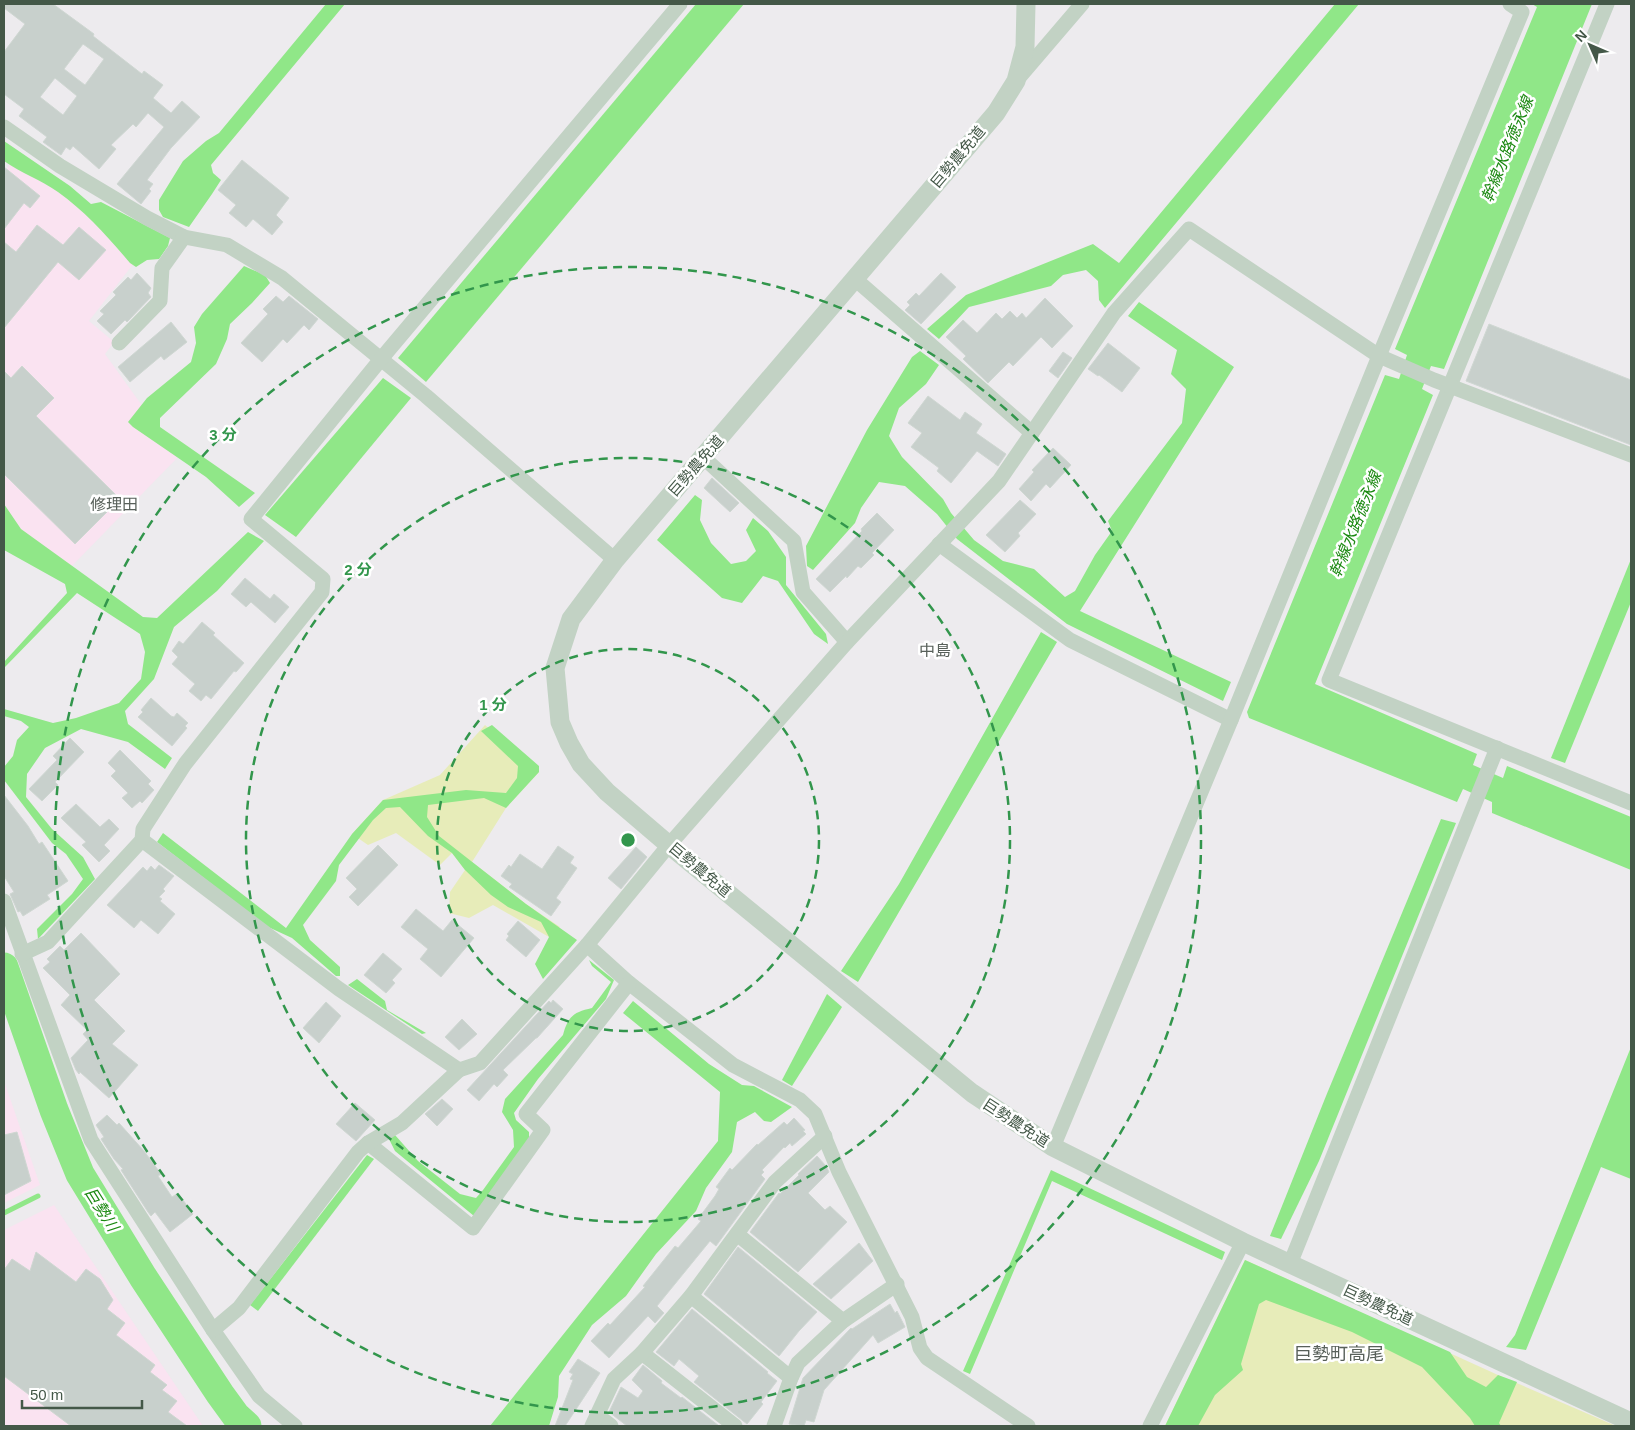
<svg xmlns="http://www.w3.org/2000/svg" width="1635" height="1430" font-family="Helvetica,'Noto Sans JP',sans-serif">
<rect width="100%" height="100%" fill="#edebee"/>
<!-- commercial -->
<g fill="#fae3f1">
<polygon points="12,161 148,245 89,321 114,342 105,354 146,411 181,454 69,569 9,526 4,515 4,172"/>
<polygon points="4,1081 40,1185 4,1203"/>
<polygon points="54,1205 203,1426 4,1426 4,1230"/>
</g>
<!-- green -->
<g fill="#e7ecb9">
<polygon points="485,725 539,772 506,808 472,862 526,904 560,927 549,937 493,905 469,918 449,913 450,892 465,870 452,853 440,865 396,833 368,845 352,834 383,800 440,775"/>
<polygon points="1245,1260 1498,1375 1616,1426 1165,1426"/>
</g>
<!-- water -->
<g fill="#90e788">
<polygon points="326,4 345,4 211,165 213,173 221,180 212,194 189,227 163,217 159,210 159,200 183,161 206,141 219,133"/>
<polygon points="696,4 744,4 426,382 398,358"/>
<polygon points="1335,4 1359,4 1105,308 1099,300 1098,281 1086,270 1063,275 1051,286 969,307 939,339 927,329 966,295 1093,244 1119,263"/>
<polygon points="1532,4 1592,4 1444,369 1431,366 1422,389 1433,395 1315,684 1477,754 1473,765 1503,778 1507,766 1631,817 1631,870 1492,813 1492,802 1463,789 1457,802 1249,718 1247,712 1385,375 1399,379 1407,355 1395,349 1537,7"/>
<path d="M 4,141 L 70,186 L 91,204 L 101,202 L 170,238 L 168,246 L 159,259 L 147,260 L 136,267 L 130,263 C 108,237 86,212 58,192 C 41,180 21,173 4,161 Z"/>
<polygon points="244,266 265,275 270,283 252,303 230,324 227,339 216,364 160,418 160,427 255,493 239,507 206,477 133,427 128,422 147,398 191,362 196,343 194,327 202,314"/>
<polygon points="1139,302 1234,367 1080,611 1231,682 1223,701 1067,624 957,539 937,514 905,486 879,482 861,508 855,523 813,570 807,566 806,546 867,430 912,357 920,351 939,365 926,384 899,408 889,436 902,457 943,499 951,513 974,540 1003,561 1034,569 1065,597 1075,591 1095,555 1112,531 1108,521 1182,423 1186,389 1171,374 1177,350 1128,316"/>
<polygon points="383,378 411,398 296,537 265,515"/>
<polygon points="695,495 702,500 700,520 711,543 731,564 746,561 756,551 746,530 753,518 768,531 786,557 786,585 826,634 828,644 814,634 778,581 763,576 742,603 722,598 657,540"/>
<polygon points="4,504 21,529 143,617 157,618 248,532 264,541 217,591 174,627 154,679 125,711 128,724 172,758 165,769 128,742 81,729 45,748 27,774 26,797 52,829 83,857 95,879 38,939 37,929 72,894 83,879 66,854 52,843 4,780 4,767 13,756 17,740 29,727 21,721 4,716 4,709 53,723 76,718 119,703 141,679 145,652 140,634 77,593 5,667 4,667 4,662 67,593 65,584 4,550"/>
<polygon points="1631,559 1631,602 1565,763 1551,758"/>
<polygon points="1041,632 1057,642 858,982 841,971 899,884"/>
<polygon points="492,725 539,766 539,772 506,808 484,798 428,805 427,817 439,836 526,904 577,940 543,979 535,964 549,937 541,922 508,907 491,895 465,870 452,853 428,836 400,807 386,808 373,820 339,865 336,881 303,925 310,940 340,967 340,976 336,976 292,938 266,926 157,842 163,833 286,928 352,834 383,800 466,790 506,793 517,778 518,766 481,731"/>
<polygon points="1441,819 1456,823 1319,1161 1281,1239 1270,1236 1326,1096"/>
<path d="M 589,960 L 614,980 L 606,999 L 538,1079 L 514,1113 L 516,1120 L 529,1132 L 529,1139 L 474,1216 L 395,1151 L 388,1137 L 395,1135 L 418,1161 L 460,1194 L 476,1198 L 483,1190 L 514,1147 L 513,1130 L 502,1112 L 505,1099 L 563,1035 C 568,1016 574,1012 592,1008 L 611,982 L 592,966 Z"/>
<polygon points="357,979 385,1001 387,1010 426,1033 422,1034 348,985"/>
<polygon points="827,994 842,1007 792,1086 782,1080"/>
<polygon points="633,1001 709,1064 742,1085 754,1086 792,1107 771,1122 764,1121 755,1112 737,1122 732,1152 706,1188 696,1211 656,1254 626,1296 592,1325 559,1376 558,1397 549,1426 490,1426 718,1141 720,1092 623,1013"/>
<polygon points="1631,1047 1631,1179 1601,1167 1526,1350 1506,1347 1515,1335"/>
<polygon points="367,1155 374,1159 258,1311 250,1305"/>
<polygon points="1051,1170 1225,1252 1222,1260 1052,1181 970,1374 963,1371"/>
<polygon points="1245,1260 1450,1352 1467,1377 1486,1387 1498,1375 1517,1382 1499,1423 1501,1426 1475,1426 1470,1418 1422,1367 1352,1332 1266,1300 1259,1304 1241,1364 1243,1370 1215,1395 1198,1426 1165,1426"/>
</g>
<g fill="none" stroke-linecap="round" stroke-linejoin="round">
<!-- stream -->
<polyline stroke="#90e788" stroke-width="5" points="4,1213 38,1196"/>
<!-- river -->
<polyline stroke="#90e788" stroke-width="29" points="4,967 54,1110 80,1174 143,1277 220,1394 236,1416 247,1426"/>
</g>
<!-- building -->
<g fill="#c8d0cc" stroke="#cfd7d2" fill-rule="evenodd">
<path d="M 4,4 L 53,4 L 94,34 L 93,36 L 142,74 L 144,71 L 163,85 L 153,98 L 171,113 L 182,101 L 200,117 L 171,148 L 147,180 L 153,184 L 149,189 L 151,191 L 141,204 L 117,184 L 164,127 L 148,113 L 136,127 L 133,124 L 111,145 L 116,149 L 99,169 L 73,146 L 70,150 L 66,147 L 61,155 L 43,142 L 47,137 L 19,116 L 24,109 L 4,94 L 4,52 L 25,24 L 4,8 ZM 83,44 L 104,59 L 85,85 L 64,69 ZM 55,78 L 77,96 L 63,115 L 40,97 Z"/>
<polygon points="242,160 289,198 276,215 283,222 272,235 253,219 246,227 229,213 236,205 218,190"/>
<polygon points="4,167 40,196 30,208 24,203 4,229"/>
<polygon points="37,225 63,245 79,227 106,250 79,280 58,262 4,328 4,242 16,252"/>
<polygon points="137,273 151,288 148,293 151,297 127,322 125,320 111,334 97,321 104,314 100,311 116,295 113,292 128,277 131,280"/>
<polygon points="941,273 956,287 921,324 905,310 910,305 907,302 916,293 919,296"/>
<polygon points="276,296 283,302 289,296 318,319 309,330 304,325 287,343 283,339 262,362 241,343 268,314 263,309"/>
<polygon points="1045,298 1073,326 1052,348 1041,337 1013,366 1009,362 988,383 963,359 966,356 946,337 963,320 977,333 996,313 1002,319 1010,311 1017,318 1022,313 1026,318"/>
<polygon points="171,322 187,342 164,360 161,356 130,382 118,367"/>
<polygon points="1489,324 1631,380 1631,445 1466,381"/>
<polygon points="1108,343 1140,368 1122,392 1099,375 1098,376 1088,369"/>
<polygon points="1063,352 1072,358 1058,378 1049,371"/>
<polygon points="22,366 54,398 36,416 120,499 75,544 4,474 4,371 11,378"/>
<polygon points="928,396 960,420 965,412 982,424 976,433 1006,454 998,466 977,451 951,483 937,471 939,468 911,447 922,433 908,423"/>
<polygon points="1053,448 1071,465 1050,488 1046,484 1031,501 1019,489 1034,472 1032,470"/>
<polygon points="712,478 739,503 730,512 704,488"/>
<polygon points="1020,500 1036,514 1018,533 1020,536 1005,552 986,535"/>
<polygon points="877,513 894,530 872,553 874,555 861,568 858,566 847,578 846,576 830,592 816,579 862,531 861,529"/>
<polygon points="245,578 270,599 274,594 289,607 275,623 251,602 246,607 231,594"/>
<polygon points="202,622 215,633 213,635 244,663 236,672 234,671 211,699 206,695 201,701 189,691 195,684 172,664 178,657 172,651 179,641 183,644"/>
<polygon points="151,698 171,716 174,717 177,713 188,723 185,726 187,728 172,746 138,717 143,712 141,710"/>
<polygon points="70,738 84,752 55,782 58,785 42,801 29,789 57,760 53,756"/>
<polygon points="120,750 151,781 148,784 154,790 142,803 140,801 132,808 122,798 128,793 111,776 116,771 108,763"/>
<polygon points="4,795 28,826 39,844 42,842 68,881 47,895 50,899 23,916 20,911 18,912 10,894 14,892 4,876"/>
<polygon points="76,804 100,827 109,819 119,829 104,845 110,851 99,862 82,845 86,842 61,818"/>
<polygon points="378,845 398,865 358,906 349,897 357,889 346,878"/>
<polygon points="558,846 574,857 570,863 577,868 556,898 561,902 551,916 509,887 512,884 501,876 509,865 511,867 520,854 542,869"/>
<polygon points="636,847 647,857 621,889 608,878"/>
<polygon points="159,865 174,876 163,889 165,891 159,897 162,899 160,901 175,914 158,934 141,920 134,928 107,905 143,867 147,871 151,866 155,870"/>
<polygon points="416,909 443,931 452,920 474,938 441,977 420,959 428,949 401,927"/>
<polygon points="518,921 540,940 526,957 506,940 509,936 507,934"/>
<polygon points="81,933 120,974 94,1000 125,1031 112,1044 138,1065 109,1098 80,1072 79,1074 76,1070 71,1058 88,1040 83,1034 87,1030 61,1005 70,995 43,968 50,962 47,959 60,946 64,950"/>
<polygon points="383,953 402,969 392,980 395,983 386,993 364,975"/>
<polygon points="553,1000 563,1009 537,1038 536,1038 503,1070 508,1075 497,1087 494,1084 479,1101 467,1090 549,1001 551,1003"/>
<polygon points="326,1002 341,1016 319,1043 303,1028"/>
<polygon points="462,1019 477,1034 459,1050 445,1037"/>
<polygon points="442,1099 453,1109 437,1126 425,1114"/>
<polygon points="355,1103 375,1120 356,1141 336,1124"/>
<polygon points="107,1115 117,1125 119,1123 144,1151 161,1174 158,1176 172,1197 178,1193 193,1214 170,1232 155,1212 151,1216 148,1212 121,1170 123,1169 114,1159 101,1139 104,1137 96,1125"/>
<polygon points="794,1118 805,1130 803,1131 806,1134 792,1146 790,1143 785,1148 784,1147 762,1170 764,1172 761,1175 765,1179 716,1246 710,1241 657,1306 664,1313 655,1323 648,1316 609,1358 591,1341 608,1323 610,1325 645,1287 643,1286 675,1246 678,1248 701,1221 698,1219 715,1196 719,1189 716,1187 730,1168 732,1170 757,1144 758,1145 784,1122 787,1125"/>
<polygon points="17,1132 31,1181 4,1195 4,1135"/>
<polygon points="817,1156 826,1166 829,1172 808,1193 825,1210 830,1206 847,1222 798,1272 750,1232 779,1193 780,1194 799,1175 798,1174"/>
<polygon points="859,1243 873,1261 831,1299 813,1284"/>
<polygon points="738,1247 817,1312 799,1331 779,1356 704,1294"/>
<polygon points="36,1252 76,1282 86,1269 100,1279 113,1300 107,1309 125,1323 116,1335 155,1365 150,1372 167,1385 162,1390 177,1401 168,1412 187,1426 71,1426 4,1376 4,1270 12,1259 30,1271"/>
<polygon points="890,1304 895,1313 897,1311 905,1327 878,1343 873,1335 824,1390 814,1422 806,1420 804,1426 789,1424 803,1378 851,1328 852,1329"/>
<polygon points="692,1309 768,1372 767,1373 777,1381 761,1402 763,1404 747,1424 694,1382 699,1376 679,1359 674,1366 656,1352"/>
<polygon points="578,1359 600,1373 565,1426 555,1426 573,1380 570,1379 573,1374 569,1372"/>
<polygon points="643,1365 662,1381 661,1383 681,1398 682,1397 719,1426 627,1426 609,1412 621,1387 638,1398 643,1391 632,1380"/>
</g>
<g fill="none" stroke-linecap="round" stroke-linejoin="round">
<!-- minor -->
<g stroke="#c2d2c4" stroke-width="15">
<polyline points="1607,4 1329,680 1631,803"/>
<polyline points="1017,80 1082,4"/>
<polyline points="4,127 60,166 147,218 184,237 227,245 282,278 426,396 615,560"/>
<polyline points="855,279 1032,433"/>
<polyline points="119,343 160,301 162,268 184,237"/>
<polyline points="704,458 794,541 803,592 847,642"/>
<polyline points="939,544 1070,640 1231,720"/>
<polyline points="142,840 339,989 459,1070 480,1063 587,945 669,845 847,642 999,481 1114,313 1189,229 1379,356 1434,380 1631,455"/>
<polyline points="4,901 91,1140 213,1330 259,1396 295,1426"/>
<polyline points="587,945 629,983 733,1065 800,1100 815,1114 839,1172 912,1317 920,1348 927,1358 1028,1426"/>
<polyline points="22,954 48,942 142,840 143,829 185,764 322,592 323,579 251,519 381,359 680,4"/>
<polyline points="368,1143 473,1228 543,1130 526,1114 629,983"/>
<polyline points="1053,1147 1231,720 1379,356 1522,12 1510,4"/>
<polyline points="737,1234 843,1321"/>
<polyline points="1290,1264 1497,748"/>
<polyline points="691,1296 791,1378"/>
<polyline points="213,1330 239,1308 358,1152 368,1143 402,1123 459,1070"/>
<polyline points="642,1353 735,1426"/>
<polyline points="597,1415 611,1426"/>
<polyline points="592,1426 614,1379 642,1353 691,1296 775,1182 825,1136"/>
<polyline points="774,1426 791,1378 798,1363 843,1321 897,1284"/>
<polyline points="1150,1426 1243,1242"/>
</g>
<!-- tertiary -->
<polyline stroke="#c2d2c4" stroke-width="19" points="1026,4 1025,47 1016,81 996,113 615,560 571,619 555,668 560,722 569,743 581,764 607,792 669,845 972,1093 1053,1147 1243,1242 1631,1422"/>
</g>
<!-- distance rings -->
<g fill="none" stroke="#32964c" stroke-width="2.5" stroke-dasharray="9 6">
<circle cx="628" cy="840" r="191"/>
<circle cx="628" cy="840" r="382"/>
<circle cx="628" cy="840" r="573"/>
</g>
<g text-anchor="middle" stroke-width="5" stroke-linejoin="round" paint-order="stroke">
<!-- street labels -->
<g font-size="15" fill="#445848" stroke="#fff">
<text transform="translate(958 157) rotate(-50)" y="5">巨勢農免道</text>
<text transform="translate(696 466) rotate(-49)" y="5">巨勢農免道</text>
<text transform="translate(700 870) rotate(40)" y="5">巨勢農免道</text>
<text transform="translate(1016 1123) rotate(33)" y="5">巨勢農免道</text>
<text transform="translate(1378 1305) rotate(25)" y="5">巨勢農免道</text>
</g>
<!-- water labels -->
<g font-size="16" font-style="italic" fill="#1b8911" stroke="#fff">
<text transform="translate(1507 149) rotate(-68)" y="6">幹線水路徳永線</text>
<text transform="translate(1355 524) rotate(-68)" y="6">幹線水路徳永線</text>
<text transform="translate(102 1209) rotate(58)" y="6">巨勢川</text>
</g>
<!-- neighbourhood labels -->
<g font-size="16" fill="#58605a" stroke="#fff">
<text x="114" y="510">修理田</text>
<text x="935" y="656">中島</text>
</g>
<!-- quarter labels -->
<g font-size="18" fill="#58605a" stroke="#fff">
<text x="1339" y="1360">巨勢町高尾</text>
</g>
</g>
<circle cx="628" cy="840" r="8" fill="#32964c" stroke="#fff" stroke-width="2.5"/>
<g font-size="15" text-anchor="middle" font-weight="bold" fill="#32964c" stroke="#fff" stroke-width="5" stroke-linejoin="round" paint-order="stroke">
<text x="223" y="440">3 分</text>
<text x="358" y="575">2 分</text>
<text x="493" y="710">1 分</text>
</g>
<!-- border -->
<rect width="1635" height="1430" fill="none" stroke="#445848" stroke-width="10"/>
<!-- north arrow -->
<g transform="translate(1590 45) rotate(315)" stroke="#ffffff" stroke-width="4" paint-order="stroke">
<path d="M0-4L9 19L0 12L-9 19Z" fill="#445848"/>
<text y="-8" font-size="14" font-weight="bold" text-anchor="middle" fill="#445848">N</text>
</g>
<!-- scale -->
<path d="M22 1400v8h120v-8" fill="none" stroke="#445848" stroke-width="2.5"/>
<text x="30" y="1400" font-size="15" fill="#445848" stroke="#ffffff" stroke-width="4" paint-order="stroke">50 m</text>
</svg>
